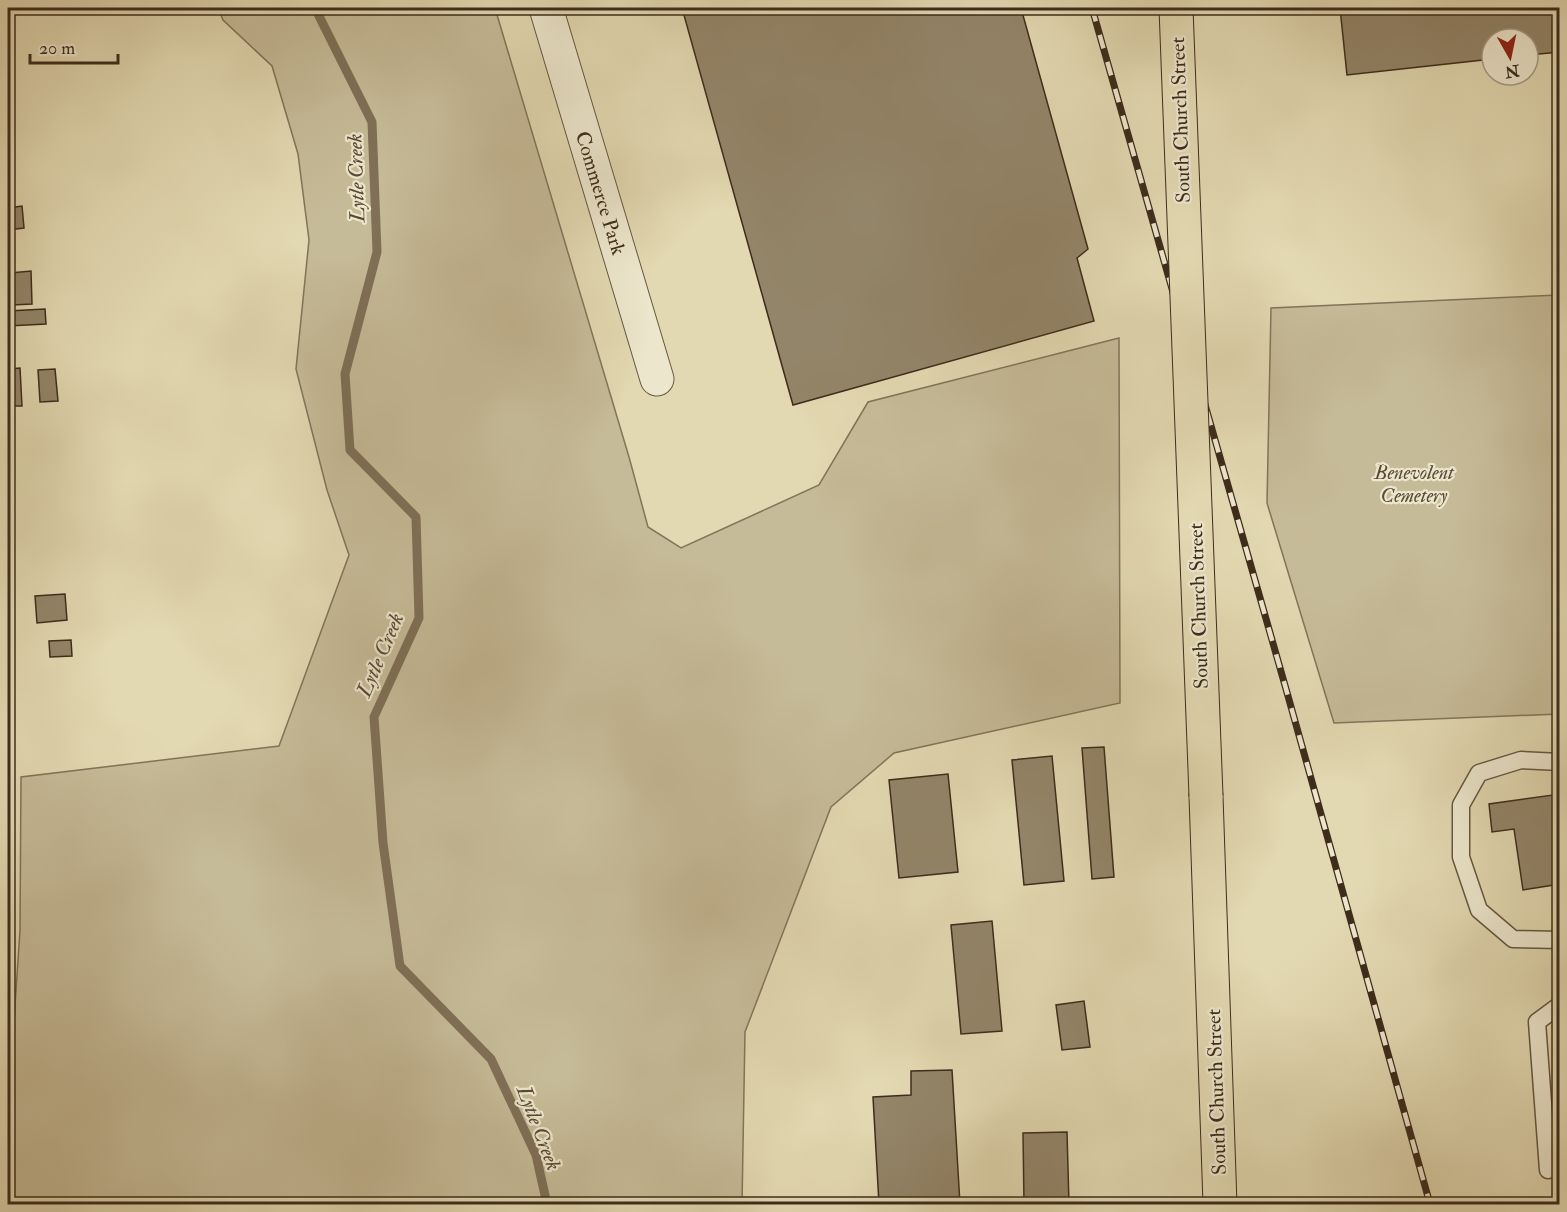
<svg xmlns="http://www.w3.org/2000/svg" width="1567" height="1212" font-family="'IM FELL Double Pica',serif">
<rect width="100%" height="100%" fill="#e2d8b1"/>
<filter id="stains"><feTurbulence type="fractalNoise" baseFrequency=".00333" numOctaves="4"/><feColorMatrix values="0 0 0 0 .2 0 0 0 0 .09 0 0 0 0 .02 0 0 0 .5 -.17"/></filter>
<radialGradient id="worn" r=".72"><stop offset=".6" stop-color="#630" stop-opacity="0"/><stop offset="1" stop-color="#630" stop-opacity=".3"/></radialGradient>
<!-- green -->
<g fill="#c6bb98" stroke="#82745a" stroke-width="1.5">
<polygon points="218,8 495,8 629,457 648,527 681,548 819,485 868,402 1119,338 1120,703 894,753 831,807 745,1032 742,1204 8,1204 8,1112 20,930 21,777 279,746 349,555 327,490 296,369 309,240 298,154 272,66 223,20"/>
<polygon points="1559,295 1559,714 1334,723 1267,503 1271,308"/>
</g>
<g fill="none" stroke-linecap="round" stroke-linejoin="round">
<!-- stream -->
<polyline stroke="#7f7057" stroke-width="9" points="315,8 372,122 377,252 345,374 350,450 416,517 419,618 374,717 383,843 400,966 491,1059 536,1155 547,1204"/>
</g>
<!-- building -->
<g fill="#938569" stroke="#3e2c1c" stroke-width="1.5">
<polygon points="682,8 1021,8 1088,249 1077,258 1094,321 793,405"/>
<polygon points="1340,8 1560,8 1560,52 1528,55 1528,39 1492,39 1492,59 1347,75"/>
<polygon points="22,206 24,228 8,230 8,208"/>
<polygon points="31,271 32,304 12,305 10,273"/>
<polygon points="45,309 46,324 8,326 8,311"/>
<polygon points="20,368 22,406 8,406 8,369"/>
<polygon points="55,369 58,401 40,402 38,370"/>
<polygon points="65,594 67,620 37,623 35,596"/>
<polygon points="71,640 72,656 50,657 49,641"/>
<polygon points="1104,747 1114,877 1092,879 1082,748"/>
<polygon points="1052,756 1064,881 1024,885 1012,760"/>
<polygon points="948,774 958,872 899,878 889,780"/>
<polygon points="1560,794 1560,884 1523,890 1514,829 1492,832 1489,804"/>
<polygon points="992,921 1002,1031 961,1034 951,925"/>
<polygon points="1084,1001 1090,1047 1062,1050 1056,1005"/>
<polygon points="952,1070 960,1204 879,1204 873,1097 911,1095 911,1071"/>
<polygon points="1067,1132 1069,1204 1024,1204 1023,1133"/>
</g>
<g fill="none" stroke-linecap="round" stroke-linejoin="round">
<defs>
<g id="lane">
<polyline points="1560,762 1521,760 1479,773 1461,805 1461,857 1479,910 1513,939 1560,940"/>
<polyline points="1548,1170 1537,1022 1560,1005"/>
</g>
<polyline id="street" points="546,8 657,379"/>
<polyline id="primary" points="1206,796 1220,1204"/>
</defs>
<!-- lane casing -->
<use href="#lane" stroke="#675741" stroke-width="19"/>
<!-- street casing -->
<use href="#street" stroke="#675741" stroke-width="35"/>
<!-- primary casing -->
<use href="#primary" stroke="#3e2c1c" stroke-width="35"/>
<!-- lane -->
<use href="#lane" stroke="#ece6cc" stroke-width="16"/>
<!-- street -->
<use href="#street" stroke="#ece6cc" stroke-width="33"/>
<!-- primary -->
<use href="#primary" stroke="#e2d8b1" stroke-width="33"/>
<defs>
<polyline id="rail" points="1092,8 1288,696 1430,1204"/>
</defs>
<!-- rail casing -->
<use href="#rail" stroke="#3e2c1c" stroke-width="7"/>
<!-- rail -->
<use href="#rail" stroke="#ece6cc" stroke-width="4.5" stroke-dasharray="14" stroke-linecap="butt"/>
<defs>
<polyline id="primary-bridge" points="1176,8 1206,796"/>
</defs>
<!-- primary-bridge casing -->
<use href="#primary-bridge" stroke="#3e2c1c" stroke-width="35" stroke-linecap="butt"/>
<!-- primary-bridge -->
<use href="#primary-bridge" stroke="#e2d8b1" stroke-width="33"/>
</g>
<g text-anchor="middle" stroke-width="4.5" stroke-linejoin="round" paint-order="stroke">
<!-- street labels -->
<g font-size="20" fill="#3e2c1c" stroke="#ece6cc">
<text transform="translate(1180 120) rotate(-92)" y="7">South Church Street</text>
<text transform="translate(601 193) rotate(73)" y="7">Commerce Park</text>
<text transform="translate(1198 606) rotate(-92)" y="7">South Church Street</text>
<text transform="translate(1216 1092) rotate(-92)" y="7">South Church Street</text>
</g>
<!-- park labels -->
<g font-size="20" font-style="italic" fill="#594935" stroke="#ece6cc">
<text x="1414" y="479">Benevolent<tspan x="1414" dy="23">Cemetery</tspan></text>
</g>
<!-- water labels -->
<g font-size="21" font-style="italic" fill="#594834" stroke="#ece6cc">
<text transform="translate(356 178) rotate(-92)" y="7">Lytle Creek</text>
<text transform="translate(380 655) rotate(-67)" y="7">Lytle Creek</text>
<text transform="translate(539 1128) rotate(69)" y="7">Lytle Creek</text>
</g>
</g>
<!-- margin -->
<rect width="1567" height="1212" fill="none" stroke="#e2d8b1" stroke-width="30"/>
<rect x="9" y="9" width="1549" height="1194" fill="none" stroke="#3e2c1c" stroke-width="3"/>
<rect x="15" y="15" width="1537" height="1182" fill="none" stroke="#3e2c1c" stroke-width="1.5"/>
<!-- north arrow -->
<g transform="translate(1510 57) rotate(171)"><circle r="28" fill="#ece6cc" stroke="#a69c86" stroke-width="1.5"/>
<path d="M0-4.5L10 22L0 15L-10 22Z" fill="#8f2418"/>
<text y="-9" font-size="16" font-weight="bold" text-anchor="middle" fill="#3e2c1c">N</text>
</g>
<!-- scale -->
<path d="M30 54v9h88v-9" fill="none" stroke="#3e2c1c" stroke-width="3"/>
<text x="39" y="54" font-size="18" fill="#3e2c1c" stroke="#ece6cc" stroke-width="4.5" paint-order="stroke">20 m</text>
<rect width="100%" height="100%" filter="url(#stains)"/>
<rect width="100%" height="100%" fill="url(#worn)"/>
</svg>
